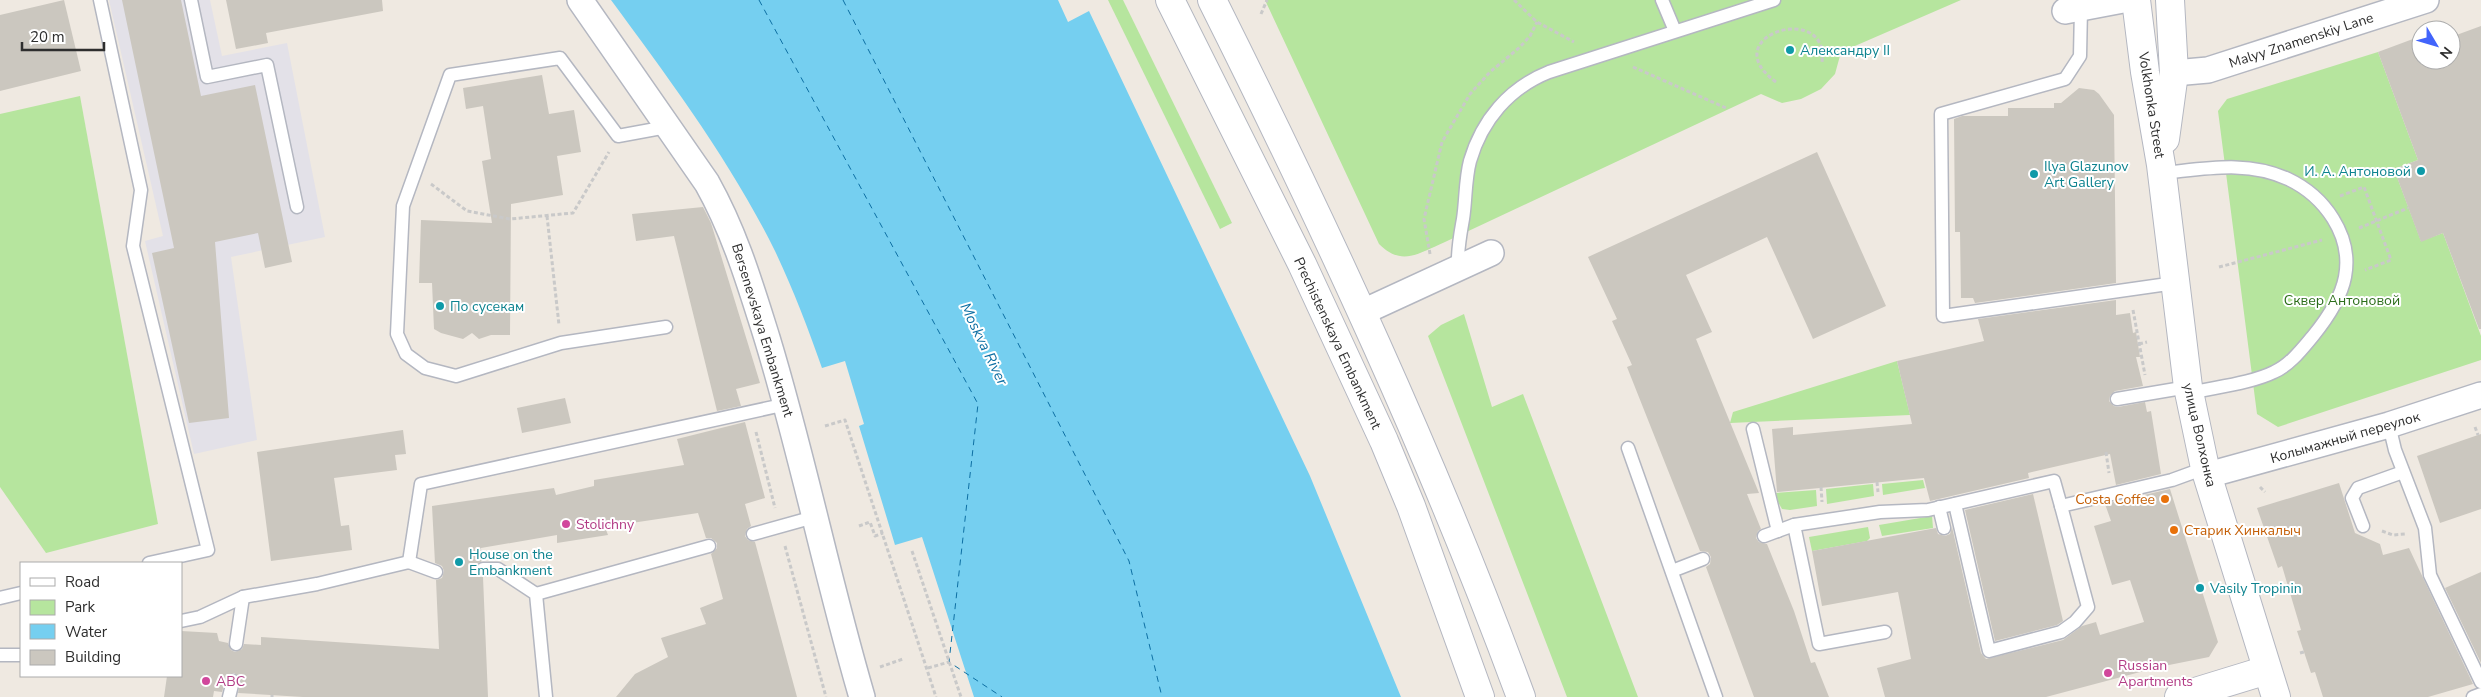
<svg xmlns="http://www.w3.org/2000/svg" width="2481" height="697" font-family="'Nunito Sans',sans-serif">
<rect width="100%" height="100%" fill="#efe9e1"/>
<!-- industrial -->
<polygon fill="#e3e1e8" points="109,0 210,0 222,56 287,43 325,237 231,257 257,440 194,454 145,241 163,236"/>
<!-- green -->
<g fill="#b6e59e">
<polygon points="1108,0 1123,0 1232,223 1220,229"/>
<path d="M 1265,0 L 1961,0 L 1841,52 L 1835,74 L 1821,89 L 1801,99 L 1782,103 L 1761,94 L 1445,242 C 1419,253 1402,267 1379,244 Z"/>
<polygon points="2378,52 2418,160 2394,169 2421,241 2443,233 2481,336 2481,360 2278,427 2257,414 2218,111 2227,99"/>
<polygon points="80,96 158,524 46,553 0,487 0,114"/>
<polygon points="1464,314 1492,407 1523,394 1638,697 1567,697 1428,336 1441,325"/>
<polygon points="1897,361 1910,415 1730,423 1733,412"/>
<polygon points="1923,480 1925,488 1883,495 1882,484"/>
<polygon points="1873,484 1874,496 1827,504 1826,489"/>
<polygon points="1816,490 1817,506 1790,510 1782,509 1778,502 1776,493"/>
<polygon points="1932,516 1933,528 1882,536 1879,525"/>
<polygon points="1868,527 1870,538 1867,541 1812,551 1809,537"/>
</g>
<!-- water -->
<path fill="#75cff0" d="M 611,0 L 1058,0 L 1068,22 L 1089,11 L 1310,476 L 1401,697 L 974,697 L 922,537 L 895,545 L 859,426 L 864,424 L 845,361 L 822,368 C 808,328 793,289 775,251 C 731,162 670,80 611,0 Z"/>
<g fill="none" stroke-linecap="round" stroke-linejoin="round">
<!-- ferry -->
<g stroke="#0d6fa3" stroke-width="1" stroke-dasharray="6 5" stroke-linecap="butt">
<polyline points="759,0 978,404 949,662 1002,697"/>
<polyline points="843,0 1129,561 1162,697"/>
</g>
</g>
<!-- building -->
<g fill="#cbc7bf">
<polygon points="64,0 81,71 0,91 0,15"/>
<polygon points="122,0 181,0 201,96 255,85 292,262 265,268 258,233 215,242 229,418 189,423 152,253 174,248"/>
<polygon points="226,0 382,0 383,11 266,33 268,43 236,49"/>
<polygon points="2481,26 2481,329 2479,329 2443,233 2421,242 2394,169 2418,160 2378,52 2421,36 2421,60 2451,60 2451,37"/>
<polygon points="542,75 549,114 574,110 581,152 557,156 563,195 511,204 510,335 491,335 479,339 472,333 463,339 441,333 434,329 432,283 419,283 421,220 492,223 482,161 491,159 483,106 466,109 463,88"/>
<polygon points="2079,88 2094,90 2099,94 2114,115 2116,283 1975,303 1973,298 1961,298 1960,232 1955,232 1954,119 1962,116 2008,116 2008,108 2054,108 2054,103 2061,103"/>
<polygon points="1817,152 1886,306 1813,339 1767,237 1686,275 1712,332 1696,339 1759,493 1747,494 1761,529 1758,531 1756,538 1759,542 1767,544 1794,611 1811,663 1815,662 1829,697 1754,697 1706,567 1710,564 1711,557 1708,552 1700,551 1627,367 1632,365 1612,321 1617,319 1588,257"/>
<polygon points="703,207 711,223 760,383 736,389 741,406 717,411 674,236 636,241 632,214"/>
<polygon points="2116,300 2116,315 2130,313 2133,333 2136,332 2140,357 2136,357 2143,386 2115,391 2110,396 2109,401 2114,406 2118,407 2145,402 2147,412 2151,411 2161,474 2116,485 2110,454 2028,473 2029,478 1930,501 1924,478 1777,492 1772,429 1793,427 1793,435 1912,424 1897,361 1984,341 1978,319"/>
<polygon points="565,398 571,423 522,433 517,408"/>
<polygon points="745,422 765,498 745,504 751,526 747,529 745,536 748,540 755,542 797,697 616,697 635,674 668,657 661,638 706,624 700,608 723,599 711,554 717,548 717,543 711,538 706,538 698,513 605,527 608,535 557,543 557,535 481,548 482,561 476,565 475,569 479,576 483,577 488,697 303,697 238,693 241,679 234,673 227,676 222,692 214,691 213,697 164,697 167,676 181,676 181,631 217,633 219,641 228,643 231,650 235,652 242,649 244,644 261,645 261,637 439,649 436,580 442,578 444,571 442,566 435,563 432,506 554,488 556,495 594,486 594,480 684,465 677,439"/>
<polygon points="403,430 406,454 395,455 397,470 334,478 341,526 349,525 352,550 271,561 257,452"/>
<polygon points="2481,434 2481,509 2440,523 2417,456"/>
<polygon points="2339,483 2355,533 2380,544 2383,555 2409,548 2473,684 2428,697 2323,697 2315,672 2311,673 2297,631 2301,630 2282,566 2278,568 2257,508"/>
<polygon points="2170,489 2218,642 2209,657 2159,667 2046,697 1885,697 1877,668 1911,659 1898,592 1822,606 1812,551 1936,528 1938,534 1945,536 1950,534 1952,527 1981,653 1986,659 2063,640 2082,626 2096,622 2100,635 2144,622 2130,580 2112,585 2094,526 2111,521 2105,504"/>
<polygon points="2033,494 2063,621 2057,625 1995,641 1965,510"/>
<polygon points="2481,572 2481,663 2445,588"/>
</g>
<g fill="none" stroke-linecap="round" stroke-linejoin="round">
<defs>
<g id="service">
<polyline points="100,0 141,190 133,246 208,550 149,563"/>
<polyline points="191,0 207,77 267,65 297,207"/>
<polyline points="1662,0 1675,31"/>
<polyline points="2081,8 2080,56 2065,79 1941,114 1943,316 2175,283"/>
<polyline points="666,123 656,129 618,136 560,58 450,75 403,206 397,334 406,354 425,368 456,376 561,343 666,327"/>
<path d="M 2162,173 C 2205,169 2247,160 2288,179 C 2324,196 2353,235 2345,277 C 2341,298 2326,320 2313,336 C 2302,349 2290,365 2274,372 C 2252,383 2216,387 2190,393"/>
<path d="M 1458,268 C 1457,250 1460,236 1463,219 C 1466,200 1465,180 1470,161 C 1482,120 1509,88 1549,72 L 1774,0"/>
<polyline points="2117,399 2188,387"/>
<polyline points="2389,425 2395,450 2425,528 2430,575 2481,682"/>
<polyline points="1753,429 1778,531"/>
<polyline points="1628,448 1716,697"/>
<polyline points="1955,504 1989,651 2061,632 2075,622 2088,607 2061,506 2172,480 2205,468"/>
<polyline points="1939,507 1944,528"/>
<polyline points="1794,525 1819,644 1885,632"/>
<polyline points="2363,526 2352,498 2358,488 2403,472"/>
<polyline points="753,534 814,517"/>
<polyline points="1764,536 1794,525 1880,512 1928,510 2054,481 2061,506"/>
<polyline points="409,562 421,484 787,404"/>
<polyline points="483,569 498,569 536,594 546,697"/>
<polyline points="1672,571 1703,559"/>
<polyline points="536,594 709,546"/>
<polyline points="0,598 21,593"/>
<polyline points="181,621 200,617 243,597 317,584 409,562 436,572"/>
<polyline points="236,644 243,597"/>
<polyline points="0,655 21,655"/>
<polyline points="229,697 233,681"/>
<polyline points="2473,697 2481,694"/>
</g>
<g id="minor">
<path d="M 580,0 L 707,183 C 735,233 750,284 767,338 C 803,456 827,578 862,697"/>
<polyline points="2065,11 2123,0"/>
<polyline points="2174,73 2208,70 2426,0"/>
<polyline points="1363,312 1491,253"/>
<polyline points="2208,475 2389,425 2481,395"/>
</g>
<polyline id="tertiary" points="2179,697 2267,670"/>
<g id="secondary">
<polyline points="1170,0 1302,264 1384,441 1411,506 1480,697"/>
<path d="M 1212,0 C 1326,228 1433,458 1521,697"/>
<polyline points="2136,0 2145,72 2161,165 2188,387 2205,468 2276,697"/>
<polyline points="2165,139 2174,73 2170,0"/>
</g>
</defs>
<!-- service casing -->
<use href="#service" stroke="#b4b7c1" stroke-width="15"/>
<!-- minor casing -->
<use href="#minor" stroke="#b4b7c1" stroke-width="28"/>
<!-- tertiary casing -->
<use href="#tertiary" stroke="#b4b7c1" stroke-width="30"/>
<!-- secondary casing -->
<use href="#secondary" stroke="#b4b7c1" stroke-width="30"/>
<!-- path -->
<g stroke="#c9c9c9" stroke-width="3" stroke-dasharray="4 2.5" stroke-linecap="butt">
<polyline points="1514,0 1537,22 1574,42"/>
<polyline points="1261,14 1267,0"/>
<polyline points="1633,67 1726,108"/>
<path d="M 1776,82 C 1712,36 1830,0 1822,62"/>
<polyline points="431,184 467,211 510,219 573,213 609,152"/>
<polyline points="2340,196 2364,187 2391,260 2365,270"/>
<polyline points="547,216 559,325"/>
<polyline points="2359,228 2408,208"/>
<polyline points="1430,254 1424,219 1442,142 1470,94 1490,72 1520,47 1530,36 1537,22"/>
<polyline points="2219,267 2322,240"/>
<polyline points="2133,310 2145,375"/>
<polyline points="2139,344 2147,342"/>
<polyline points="825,426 845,420 936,697"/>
<polyline points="2475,427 2478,435"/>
<polyline points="756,432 775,508"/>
<polyline points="2106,452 2109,473"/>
<polyline points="1877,482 1878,492"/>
<polyline points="1821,487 1822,502"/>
<polyline points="2260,487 2265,492"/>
<polyline points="859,526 870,522 875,536 883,533"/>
<polyline points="2382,531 2393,535 2405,534"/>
<polyline points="785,546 826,697"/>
<polyline points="912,551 961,697"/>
<polyline points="2300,653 2304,652"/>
<polyline points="880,667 903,659"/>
<polyline points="928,668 949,662"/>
<polyline points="272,697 272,695"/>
</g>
<!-- service -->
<use href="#service" stroke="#fff" stroke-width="12"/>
<!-- minor -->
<use href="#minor" stroke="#fff" stroke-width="25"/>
<!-- tertiary -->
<use href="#tertiary" stroke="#fff" stroke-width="28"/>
<!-- secondary -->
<use href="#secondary" stroke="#fff" stroke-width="28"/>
</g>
<!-- markers -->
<g fill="#0f9aa8" stroke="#fff" stroke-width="2">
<circle cx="1790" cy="50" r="5"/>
<circle cx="2421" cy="171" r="5"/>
<circle cx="2034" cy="174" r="5"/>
<circle cx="440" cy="306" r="5"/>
<circle cx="459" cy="562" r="5"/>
<circle cx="2200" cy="588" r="5"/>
</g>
<g fill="#e8710a" stroke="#fff" stroke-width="2">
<circle cx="2165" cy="499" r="5"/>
<circle cx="2174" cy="530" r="5"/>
</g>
<g fill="#d1479c" stroke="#fff" stroke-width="2">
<circle cx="566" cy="524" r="5"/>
<circle cx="2108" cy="673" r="5"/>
<circle cx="206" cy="681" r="5"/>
</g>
<g text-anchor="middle" stroke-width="4" stroke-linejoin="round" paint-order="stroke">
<!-- street labels -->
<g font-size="14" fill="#2e2e2e" stroke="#fff">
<text transform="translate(2301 40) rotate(-18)" y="5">Malyy Znamenskiy Lane</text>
<text transform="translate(2152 105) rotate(81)" y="5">Volkhonka Street</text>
<text transform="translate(763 330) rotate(73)" y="5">Bersenevskaya Embankment</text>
<text transform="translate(1338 343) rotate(65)" y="5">Prechistenskaya Embankment</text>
<text transform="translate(2200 435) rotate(77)" y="5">улица Волхонка</text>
<text transform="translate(2345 437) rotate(-16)" y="5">Колымажный переулок</text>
</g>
<!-- culture labels -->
<g font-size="14" fill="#0d838f" stroke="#fff" text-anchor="start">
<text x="1800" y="55">Александру II</text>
<text x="2044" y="171">Ilya Glazunov<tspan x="2044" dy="16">Art Gallery</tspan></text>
<text x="2411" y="176" text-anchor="end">И. А. Антоновой</text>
<text x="450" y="311">По сусекам</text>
<text x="469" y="559">House on the<tspan x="469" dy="16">Embankment</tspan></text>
<text x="2210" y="593">Vasily Tropinin</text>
</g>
<!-- park labels -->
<g font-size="14" fill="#2c6e1b" stroke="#fff">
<text x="2342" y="305">Сквер Антоновой</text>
</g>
<!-- food labels -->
<g font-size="14" fill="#c56008" stroke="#fff" text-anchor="end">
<text x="2155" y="504">Costa Coffee</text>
<text x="2184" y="535" text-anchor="start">Старик Хинкалыч</text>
</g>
<!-- hotel labels -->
<g font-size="14" fill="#b23c85" stroke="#fff" text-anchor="start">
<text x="576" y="529">Stolichny</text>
<text x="2118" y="670">Russian<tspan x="2118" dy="16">Apartments</tspan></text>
<text x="216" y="686">ABC</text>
</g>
<!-- water labels -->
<g font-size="15" font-style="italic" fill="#0d6fa3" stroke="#fff">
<text transform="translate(984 344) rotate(64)" y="5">Moskva River</text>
</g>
</g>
<!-- legend -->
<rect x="20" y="562" width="162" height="115" fill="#ffffff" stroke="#ababab"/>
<rect x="30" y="578" width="25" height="8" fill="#ffffff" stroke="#ababab"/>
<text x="65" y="587" font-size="15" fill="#2e2e2e">Road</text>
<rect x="30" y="600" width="25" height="15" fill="#b6e59e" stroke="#ababab"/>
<text x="65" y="612" font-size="15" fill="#2e2e2e">Park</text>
<rect x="30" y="624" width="25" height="15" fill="#75cff0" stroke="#ababab"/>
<text x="65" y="637" font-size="15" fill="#2e2e2e">Water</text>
<rect x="30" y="650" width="25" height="15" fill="#cbc7bf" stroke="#ababab"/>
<text x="65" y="662" font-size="15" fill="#2e2e2e">Building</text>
<!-- north arrow -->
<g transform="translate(2436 45) rotate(128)"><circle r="24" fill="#ffffff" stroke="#ababab"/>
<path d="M0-4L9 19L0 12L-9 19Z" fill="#4264fb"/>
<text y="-8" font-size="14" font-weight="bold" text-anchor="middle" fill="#2e2e2e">N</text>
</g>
<!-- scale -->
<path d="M22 42v8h82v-8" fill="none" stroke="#2e2e2e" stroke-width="2.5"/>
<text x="30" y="42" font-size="15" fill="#2e2e2e" stroke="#ffffff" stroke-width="4" paint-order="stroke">20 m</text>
</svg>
